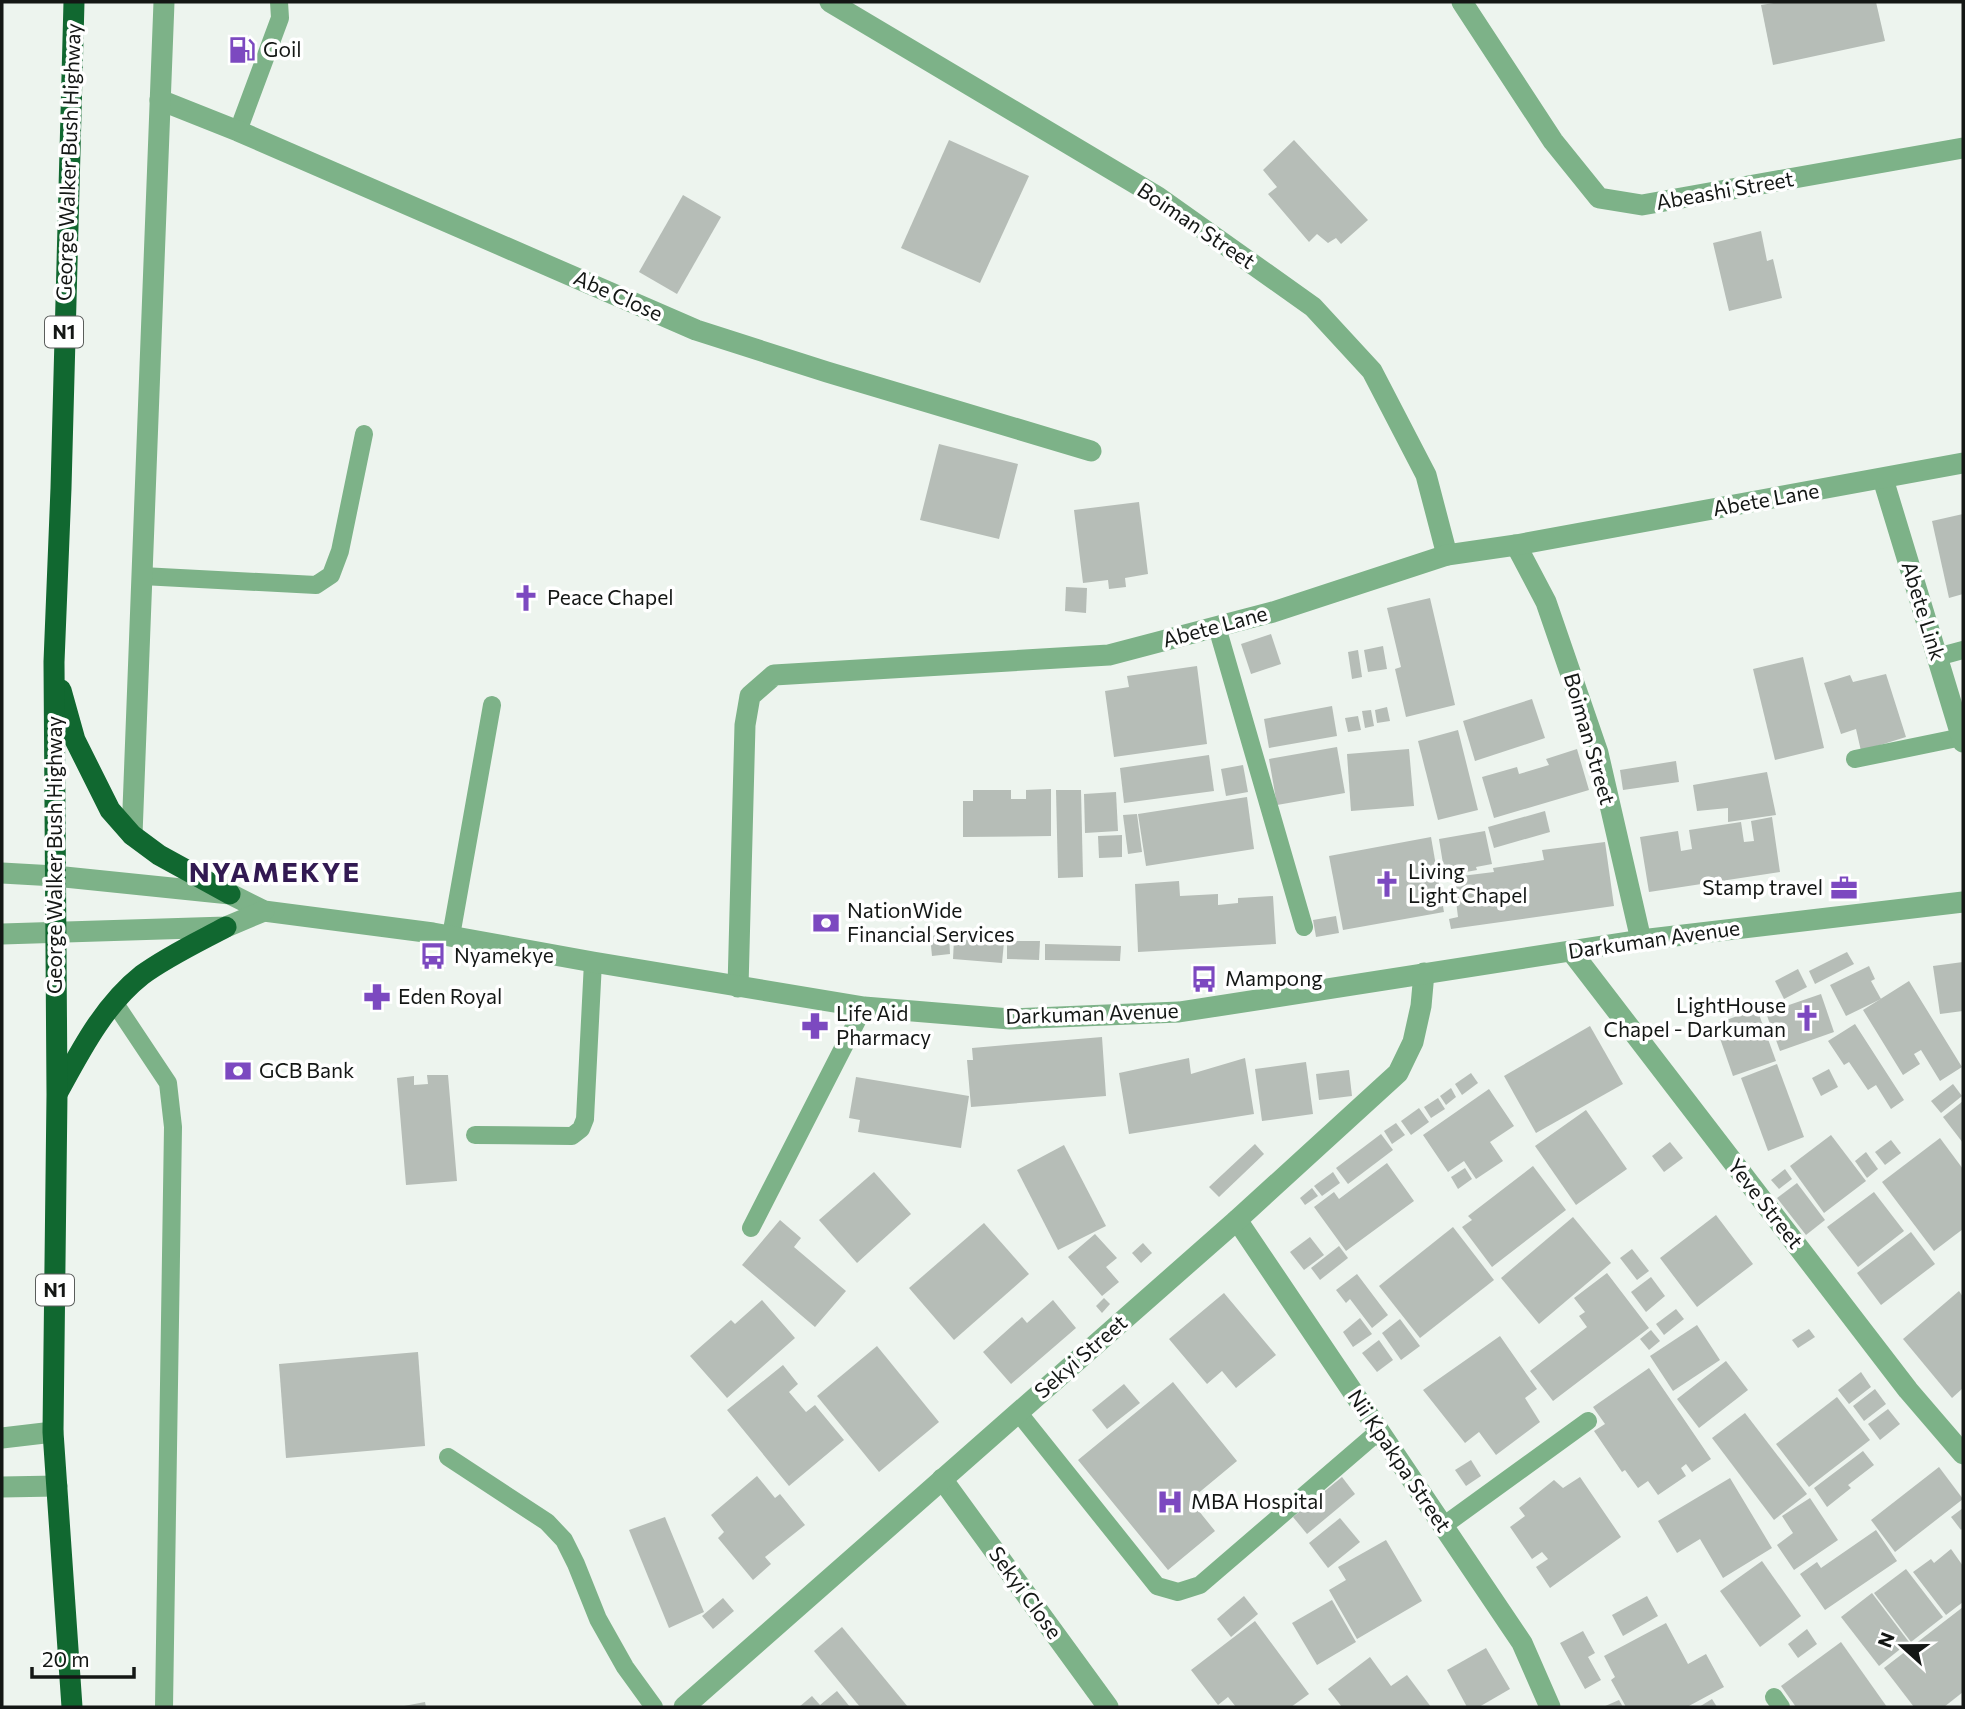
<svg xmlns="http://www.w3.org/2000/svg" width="1965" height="1709" font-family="Commissioner,sans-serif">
<rect width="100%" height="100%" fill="#edf4ee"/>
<!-- building -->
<g fill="#b6bdb7">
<polygon points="1780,2 1876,2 1885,41 1773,65 1761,5"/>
<polygon points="949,140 1029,176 980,283 901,248"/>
<polygon points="1294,140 1368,220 1341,244 1336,238 1328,243 1317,234 1309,242 1268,194 1277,187 1263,170"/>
<polygon points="683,195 721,217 677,294 639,272"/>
<polygon points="1761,231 1767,261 1773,259 1782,298 1729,311 1713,243"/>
<polygon points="939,444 1018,464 999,539 920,520"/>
<polygon points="1139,502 1148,574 1125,578 1126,587 1109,589 1108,580 1083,583 1074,510"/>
<polygon points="1963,514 1963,594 1949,598 1932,521"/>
<polygon points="1066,587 1087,588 1086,613 1065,611"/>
<polygon points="1430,598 1455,705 1406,717 1395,669 1401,667 1387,608"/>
<polygon points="1271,634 1281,664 1251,674 1241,644"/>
<polygon points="1383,646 1387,669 1368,672 1364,650"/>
<polygon points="1358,650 1362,677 1352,679 1348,652"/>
<polygon points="1803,657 1824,748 1775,760 1753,669"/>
<polygon points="1197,666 1207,744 1114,757 1105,691 1129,687 1127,676"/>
<polygon points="1886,674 1906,737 1861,751 1856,729 1841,734 1824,683 1850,675 1853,682"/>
<polygon points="1532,699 1545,738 1475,761 1463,721"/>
<polygon points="1332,706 1337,736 1269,748 1264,719"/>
<polygon points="1387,707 1390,721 1377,723 1375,710"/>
<polygon points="1371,710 1374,726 1365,728 1362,711"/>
<polygon points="1358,716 1361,730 1348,732 1345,718"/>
<polygon points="1458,730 1478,810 1438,820 1418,741"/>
<polygon points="1337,747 1345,793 1277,805 1269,759"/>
<polygon points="1409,749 1414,806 1351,811 1347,754"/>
<polygon points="1577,749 1589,790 1494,818 1482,777 1517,767 1519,774 1549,765 1546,759"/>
<polygon points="1209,755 1214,791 1124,803 1120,768"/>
<polygon points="1676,761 1679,782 1623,790 1620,770"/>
<polygon points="1243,765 1248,792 1226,796 1221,769"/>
<polygon points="1767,772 1776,815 1728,822 1728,808 1697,811 1693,785"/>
<polygon points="1051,789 1051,836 963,837 963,801 973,801 973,790 1011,790 1011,799 1026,799 1026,790"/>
<polygon points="1056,790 1081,790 1083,877 1058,878"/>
<polygon points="1116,792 1118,831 1085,833 1084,794"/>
<polygon points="1247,797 1254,849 1146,866 1138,814"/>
<polygon points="1545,811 1550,832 1494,848 1488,827"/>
<polygon points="1137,814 1142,852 1128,854 1123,815"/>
<polygon points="1772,817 1780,872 1649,892 1640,837 1678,831 1681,851 1692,849 1689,830 1741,822 1744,842 1754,841 1751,821"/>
<polygon points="1485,831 1492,864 1476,867 1477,870 1445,876 1439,839"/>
<polygon points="1122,835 1122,857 1099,858 1098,836"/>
<polygon points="1431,837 1444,912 1343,930 1329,856"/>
<polygon points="1605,842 1614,906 1451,929 1449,919 1458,917 1453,877 1494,872 1493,868 1544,860 1542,850"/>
<polygon points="1179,881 1180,896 1218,894 1218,905 1238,903 1238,898 1273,896 1276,944 1138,952 1135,884"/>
<polygon points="1336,916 1339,933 1316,937 1313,920"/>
<polygon points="949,934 950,954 932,956 930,936"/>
<polygon points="954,939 1004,942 1002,963 953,959"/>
<polygon points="1007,941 1040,941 1039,960 1007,959"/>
<polygon points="1045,944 1121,946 1120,961 1045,960"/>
<polygon points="1847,952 1854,964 1815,984 1809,971"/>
<polygon points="1963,962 1963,1011 1940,1014 1933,966"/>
<polygon points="1869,966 1875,979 1871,981 1881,999 1846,1016 1830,985"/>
<polygon points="1798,969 1807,987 1784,999 1775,981"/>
<polygon points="1909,981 1962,1067 1940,1081 1921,1050 1914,1054 1920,1064 1903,1075 1863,1010"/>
<polygon points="1821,994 1834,1032 1780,1051 1766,1013"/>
<polygon points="1757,1009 1776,1061 1733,1076 1715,1024"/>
<polygon points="1855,1024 1904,1100 1891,1109 1876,1085 1868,1090 1849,1062 1844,1065 1828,1041"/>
<polygon points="1590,1026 1623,1084 1536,1133 1504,1076"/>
<polygon points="1102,1037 1106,1096 971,1107 967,1060 973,1060 972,1048"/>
<polygon points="1189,1058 1191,1074 1245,1058 1254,1114 1129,1134 1119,1073"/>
<polygon points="1306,1062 1313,1114 1262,1121 1255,1069"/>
<polygon points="1777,1064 1804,1137 1768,1151 1741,1078"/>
<polygon points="1829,1069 1838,1087 1821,1096 1812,1078"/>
<polygon points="1349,1070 1352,1096 1319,1100 1316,1074"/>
<polygon points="1471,1073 1478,1083 1462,1095 1455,1084"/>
<polygon points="427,1075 448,1075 457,1181 406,1185 397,1078 414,1076 414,1085 428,1084"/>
<polygon points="856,1077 969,1096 961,1148 858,1132 860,1120 849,1118"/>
<polygon points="1953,1084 1962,1096 1941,1113 1931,1101"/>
<polygon points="1451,1088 1456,1097 1446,1105 1440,1096"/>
<polygon points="1489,1089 1514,1126 1490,1142 1503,1161 1476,1179 1464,1161 1448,1172 1423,1135"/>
<polygon points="1438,1098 1445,1109 1431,1118 1424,1107"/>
<polygon points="1963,1101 1963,1143 1943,1117"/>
<polygon points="1419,1108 1429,1122 1411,1135 1401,1121"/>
<polygon points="1586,1110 1627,1169 1576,1205 1535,1146"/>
<polygon points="1396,1123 1405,1135 1392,1144 1384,1131"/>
<polygon points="1381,1134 1393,1150 1348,1184 1336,1168"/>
<polygon points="1831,1135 1866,1181 1824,1213 1790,1166"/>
<polygon points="1940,1138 1963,1169 1963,1229 1934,1251 1882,1182"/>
<polygon points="1891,1140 1901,1153 1885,1165 1875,1152"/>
<polygon points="1670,1142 1683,1158 1664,1172 1652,1156"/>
<polygon points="1255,1144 1264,1154 1219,1197 1209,1187"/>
<polygon points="1064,1145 1106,1226 1058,1250 1017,1170"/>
<polygon points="1866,1152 1878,1169 1867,1178 1855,1161"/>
<polygon points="1387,1163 1414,1201 1346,1251 1314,1207 1334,1192 1339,1199"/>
<polygon points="1533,1166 1566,1210 1492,1267 1462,1227 1472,1220 1468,1216"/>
<polygon points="1465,1168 1472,1179 1458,1189 1451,1177"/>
<polygon points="1785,1169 1792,1179 1779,1189 1771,1180"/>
<polygon points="874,1172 911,1214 857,1263 819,1220"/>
<polygon points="1333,1172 1340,1183 1322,1196 1314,1186"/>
<polygon points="1797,1183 1825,1220 1806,1235 1777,1198"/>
<polygon points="1312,1188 1318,1196 1305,1205 1300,1198"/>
<polygon points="1874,1192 1904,1231 1858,1267 1827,1227"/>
<polygon points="1716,1215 1753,1264 1697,1307 1660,1258"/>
<polygon points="1573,1217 1611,1263 1539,1324 1501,1278"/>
<polygon points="780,1220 801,1238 794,1247 846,1291 815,1327 742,1265"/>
<polygon points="984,1223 1029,1274 954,1340 909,1288"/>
<polygon points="1453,1227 1494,1280 1420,1338 1379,1286"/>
<polygon points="1911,1232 1935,1264 1881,1305 1857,1273"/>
<polygon points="1095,1234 1117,1258 1106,1267 1119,1282 1102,1296 1068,1257"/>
<polygon points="1310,1237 1324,1255 1304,1270 1290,1252"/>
<polygon points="1143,1243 1152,1253 1141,1263 1132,1253"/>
<polygon points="1339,1246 1348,1258 1320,1280 1311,1268"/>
<polygon points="1632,1249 1649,1271 1637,1280 1620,1258"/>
<polygon points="1607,1273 1649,1328 1553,1401 1530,1371 1587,1327 1579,1316 1585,1312 1574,1298"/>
<polygon points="1357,1274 1388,1315 1372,1328 1350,1299 1346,1303 1336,1290"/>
<polygon points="1651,1277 1665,1296 1646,1312 1631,1292"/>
<polygon points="1959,1291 1963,1297 1963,1388 1952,1398 1903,1339"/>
<polygon points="1224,1293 1276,1355 1236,1388 1222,1371 1207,1384 1169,1339"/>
<polygon points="1104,1298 1110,1304 1102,1313 1096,1306"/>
<polygon points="762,1300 795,1338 727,1398 690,1356 731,1320 735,1324"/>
<polygon points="1053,1300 1076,1328 1011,1384 983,1352 1022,1317 1027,1323"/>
<polygon points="1676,1309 1684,1319 1664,1335 1656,1324"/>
<polygon points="1360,1318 1372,1334 1353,1347 1343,1332"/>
<polygon points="1400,1319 1420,1346 1401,1360 1382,1333"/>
<polygon points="1697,1325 1720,1360 1673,1391 1650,1356"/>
<polygon points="1809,1329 1815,1337 1798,1348 1792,1340"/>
<polygon points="1651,1330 1660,1341 1649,1350 1640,1339"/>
<polygon points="1500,1336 1537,1389 1525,1398 1540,1422 1496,1455 1479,1432 1465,1443 1423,1390"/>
<polygon points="1379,1340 1393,1360 1377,1372 1362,1353"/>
<polygon points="877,1346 939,1422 879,1472 817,1396"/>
<polygon points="418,1352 425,1446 286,1458 279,1364"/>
<polygon points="1726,1361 1748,1390 1699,1428 1677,1399"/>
<polygon points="783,1365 798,1384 789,1392 806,1412 815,1405 844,1440 789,1486 727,1410"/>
<polygon points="1649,1368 1711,1459 1692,1472 1686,1464 1681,1468 1686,1476 1658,1495 1648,1481 1638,1488 1625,1470 1622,1472 1594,1431 1605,1424 1593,1407"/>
<polygon points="1861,1372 1871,1387 1849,1404 1838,1390"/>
<polygon points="1173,1382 1237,1461 1190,1500 1215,1531 1168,1570 1078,1460"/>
<polygon points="1124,1384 1140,1403 1107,1429 1092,1410"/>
<polygon points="1875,1389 1886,1404 1864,1421 1853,1406"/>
<polygon points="1837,1397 1870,1440 1809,1487 1776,1444"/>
<polygon points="1888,1409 1900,1424 1880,1440 1868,1424"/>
<polygon points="1745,1413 1807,1494 1774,1520 1712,1438"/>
<polygon points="1863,1451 1874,1465 1848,1485 1851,1488 1827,1507 1814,1488"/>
<polygon points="1471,1460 1481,1476 1466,1486 1455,1470"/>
<polygon points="1939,1467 1963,1499 1895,1552 1871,1520"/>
<polygon points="757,1476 775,1498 780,1494 805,1525 765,1557 771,1564 753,1580 718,1538 724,1532 711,1515"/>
<polygon points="1342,1477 1355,1494 1307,1534 1293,1517"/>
<polygon points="1580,1477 1621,1537 1550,1588 1536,1567 1548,1559 1542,1552 1532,1559 1510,1527 1525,1516 1519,1508 1554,1480 1563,1488"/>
<polygon points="1730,1478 1772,1548 1723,1578 1700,1539 1677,1553 1658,1521"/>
<polygon points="1810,1498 1838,1540 1794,1570 1777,1545 1793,1533 1782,1516"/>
<polygon points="1963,1508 1963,1528 1961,1530 1951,1517"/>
<polygon points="665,1517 704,1612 669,1628 629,1530"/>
<polygon points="1340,1518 1360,1542 1328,1568 1309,1543"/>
<polygon points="1876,1530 1897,1561 1825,1610 1800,1574 1817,1562 1821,1568"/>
<polygon points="1386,1540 1422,1601 1357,1639 1329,1590 1346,1580 1338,1567"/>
<polygon points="1951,1549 1963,1566 1963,1602 1946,1615 1913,1572 1931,1559 1934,1563"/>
<polygon points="1762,1561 1801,1616 1760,1647 1720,1591"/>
<polygon points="1906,1569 1943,1617 1911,1642 1874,1593"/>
<polygon points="1872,1593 1909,1642 1879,1666 1841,1617"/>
<polygon points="1244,1596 1258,1614 1231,1637 1217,1619"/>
<polygon points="1647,1596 1658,1616 1623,1636 1612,1615"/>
<polygon points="723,1598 734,1611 713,1629 702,1616"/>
<polygon points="1332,1600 1356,1642 1317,1665 1292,1623"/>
<polygon points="1963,1607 1963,1692 1944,1707 1914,1707 1884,1668"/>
<polygon points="1255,1621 1309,1694 1291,1707 1236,1707 1228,1697 1218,1705 1191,1670"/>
<polygon points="1666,1623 1688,1664 1706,1654 1724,1687 1687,1707 1626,1707 1611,1680 1615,1677 1604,1656"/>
<polygon points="842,1627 908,1707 860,1707 814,1651"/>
<polygon points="1807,1629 1817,1644 1798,1658 1788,1644"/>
<polygon points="1583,1631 1595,1653 1588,1657 1601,1680 1585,1689 1560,1643"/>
<polygon points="1841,1642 1887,1707 1796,1707 1781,1686"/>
<polygon points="1486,1648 1510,1689 1479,1707 1467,1707 1447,1670"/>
<polygon points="1370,1657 1391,1686 1407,1675 1431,1707 1342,1707 1328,1689"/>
<polygon points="837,1691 850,1707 799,1707 812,1696 820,1705"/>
<polygon points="1712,1699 1717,1707 1699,1707"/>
<polygon points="1619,1700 1623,1707 1603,1707"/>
<polygon points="425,1702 426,1707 404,1707 404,1706"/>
</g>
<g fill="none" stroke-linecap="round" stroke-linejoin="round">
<!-- service -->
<g stroke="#7db288" stroke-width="18">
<polyline points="238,131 280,18 279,2"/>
<polyline points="142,576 316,585 331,575 340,551 364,434"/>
<polyline points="1217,627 1304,927"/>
<polyline points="1937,657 1963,650"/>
<polyline points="1855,759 1962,737"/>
<polyline points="451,936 492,705"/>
<polyline points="114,1002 168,1083 173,1127 164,1707"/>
<polyline points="475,1135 572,1136 581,1129 585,1119 593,962"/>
<polyline points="751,1228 864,1007"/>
<polyline points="1018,1412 1157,1586 1178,1592 1200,1585 1379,1431"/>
<polyline points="448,1457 547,1522 564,1540 576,1564 598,1619 625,1667 654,1707"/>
<polyline points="1443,1526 1588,1421"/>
<polyline points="1774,1697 1781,1707"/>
</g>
<!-- minor -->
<g stroke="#7db288" stroke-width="21">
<polyline points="830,2 1158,197 1313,307 1372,371 1426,475 1447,555"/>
<polyline points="1462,2 1553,141 1599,198 1642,205 1963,148"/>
<polyline points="160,100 238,131 696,330 827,372 1091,451"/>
<polyline points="1883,479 1963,742"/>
<polyline points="1516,545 1546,602 1598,753 1641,940"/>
<polyline points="132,835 164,2"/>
<polyline points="1571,951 1908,1390 1963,1454"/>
<polyline points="738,987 745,725 750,696 774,675 1109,655 1273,612 1447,555 1516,545 1963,463"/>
<polyline points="1237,1220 1522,1643 1550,1707"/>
<polyline points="942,1479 1108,1707"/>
<polyline points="684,1707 1237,1220 1398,1073 1413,1042 1421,1006 1424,973"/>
</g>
<!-- tertiary -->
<g stroke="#7db288" stroke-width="21">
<polyline points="2,873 55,876 230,894 264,911 433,933 593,962 864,1007 1010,1019 1179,1012 1641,940 1963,902"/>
<polyline points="2,934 226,927 264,911"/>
<polyline points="2,1438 53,1432"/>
<polyline points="2,1487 57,1486"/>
</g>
<!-- trunk -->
<g stroke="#116830" stroke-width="21">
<polyline points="61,690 75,740 110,810 132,835 159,855 230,894"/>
<path d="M 58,1092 C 81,1050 104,1005 142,975 C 168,956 198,942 226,927"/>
<polyline points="72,1707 53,1432 57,1094 54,662 61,488 74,2"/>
</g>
</g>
<!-- icons -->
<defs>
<symbol id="fuel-bare" viewBox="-9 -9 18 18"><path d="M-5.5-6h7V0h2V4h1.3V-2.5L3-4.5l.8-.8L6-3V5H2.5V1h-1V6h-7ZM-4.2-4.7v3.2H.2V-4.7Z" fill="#7c49c0" stroke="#fff" stroke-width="2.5" paint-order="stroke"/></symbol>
<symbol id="church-bare" viewBox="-9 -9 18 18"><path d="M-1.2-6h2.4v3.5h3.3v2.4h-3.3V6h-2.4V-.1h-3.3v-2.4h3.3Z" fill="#7c49c0" stroke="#fff" stroke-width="2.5" paint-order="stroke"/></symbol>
<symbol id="office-bare" viewBox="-9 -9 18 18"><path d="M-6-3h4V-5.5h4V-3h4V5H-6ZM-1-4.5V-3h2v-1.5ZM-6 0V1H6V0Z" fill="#7c49c0" stroke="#fff" stroke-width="2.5" paint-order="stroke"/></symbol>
<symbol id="bank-bare" viewBox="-9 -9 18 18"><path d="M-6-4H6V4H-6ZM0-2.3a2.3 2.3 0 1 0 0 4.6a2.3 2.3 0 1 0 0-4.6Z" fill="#7c49c0" stroke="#fff" stroke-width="2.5" paint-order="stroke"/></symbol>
<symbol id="bus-bare" viewBox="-9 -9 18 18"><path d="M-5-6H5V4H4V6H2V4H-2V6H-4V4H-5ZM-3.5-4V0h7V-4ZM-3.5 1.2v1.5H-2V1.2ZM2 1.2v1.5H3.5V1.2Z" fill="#7c49c0" stroke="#fff" stroke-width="2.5" paint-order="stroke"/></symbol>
<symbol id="pharmacy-bare" viewBox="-9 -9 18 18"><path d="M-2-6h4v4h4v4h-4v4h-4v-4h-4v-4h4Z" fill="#7c49c0" stroke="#fff" stroke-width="2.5" paint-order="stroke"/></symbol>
<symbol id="hospital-bare" viewBox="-9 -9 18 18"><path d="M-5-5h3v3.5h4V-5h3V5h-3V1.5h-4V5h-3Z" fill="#7c49c0" stroke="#fff" stroke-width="2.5" paint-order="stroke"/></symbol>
</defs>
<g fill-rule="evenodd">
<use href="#fuel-bare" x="223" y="31" width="38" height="38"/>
<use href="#church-bare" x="507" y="579" width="38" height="38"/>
<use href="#church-bare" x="1368" y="865" width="38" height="38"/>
<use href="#office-bare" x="1825" y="869" width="38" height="38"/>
<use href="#bank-bare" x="807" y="904" width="38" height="38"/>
<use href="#bus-bare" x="414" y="937" width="38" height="38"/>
<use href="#bus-bare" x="1185" y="960" width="38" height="38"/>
<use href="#pharmacy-bare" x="358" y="978" width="38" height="38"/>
<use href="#church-bare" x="1788" y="999" width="38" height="38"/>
<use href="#pharmacy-bare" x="796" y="1007" width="38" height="38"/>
<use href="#bank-bare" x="219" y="1052" width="38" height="38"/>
<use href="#hospital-bare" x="1151" y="1483" width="38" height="38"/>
</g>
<g text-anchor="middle" stroke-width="7" stroke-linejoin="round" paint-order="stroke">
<!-- shield labels -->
<g fill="#fff" stroke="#5a5d5b" stroke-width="2">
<rect x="45" y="316.5" width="38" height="31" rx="5"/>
<rect x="36" y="1274.5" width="38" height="31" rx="5"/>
</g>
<g font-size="19" font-weight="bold" fill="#141715">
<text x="64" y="339">N1</text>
<text x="55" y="1297">N1</text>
</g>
<!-- poi labels -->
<g font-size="21" fill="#141715" stroke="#fff" text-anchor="start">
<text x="263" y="57">Goil</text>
<text x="547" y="605">Peace Chapel</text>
<text x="1408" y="879">Living<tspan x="1408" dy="24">Light Chapel</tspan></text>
<text x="1823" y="895" text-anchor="end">Stamp travel</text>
<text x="847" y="918">NationWide<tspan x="847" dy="24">Financial Services</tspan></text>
<text x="454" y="963">Nyamekye</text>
<text x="1225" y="986">Mampong</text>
<text x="398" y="1004">Eden Royal</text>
<text x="1786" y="1013" text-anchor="end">LightHouse<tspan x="1786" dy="24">Chapel - Darkuman</tspan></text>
<text x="836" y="1021">Life Aid<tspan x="836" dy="24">Pharmacy</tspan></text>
<text x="259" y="1078">GCB Bank</text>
<text x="1191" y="1509">MBA Hospital</text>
</g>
<!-- street labels -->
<g font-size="21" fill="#141715" stroke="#fff">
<text transform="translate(69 162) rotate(-88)" y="7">George Walker Bush Highway</text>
<text transform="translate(1725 191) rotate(-10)" y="7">Abeashi Street</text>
<text transform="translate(1196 226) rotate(34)" y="7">Boiman Street</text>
<text transform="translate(618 296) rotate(24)" y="7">Abe Close</text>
<text transform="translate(1766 500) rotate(-10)" y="7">Abete Lane</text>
<text transform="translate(1923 611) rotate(73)" y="7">Abete Link</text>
<text transform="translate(1215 627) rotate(-15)" y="7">Abete Lane</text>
<text transform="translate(1589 739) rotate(74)" y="7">Boiman Street</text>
<text transform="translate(55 855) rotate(-90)" y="7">George Walker Bush Highway</text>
<text transform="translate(1654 940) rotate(-8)" y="7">Darkuman Avenue</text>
<text transform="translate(1092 1014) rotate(-2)" y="7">Darkuman Avenue</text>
<text transform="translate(1765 1204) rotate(52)" y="7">Yeve Street</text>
<text transform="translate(1081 1357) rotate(-41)" y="7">Sekyi Street</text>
<text transform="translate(1399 1461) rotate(56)" y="7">Nii Kpakpa Street</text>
<text transform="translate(1025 1593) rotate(54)" y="7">Sekyi Close</text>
</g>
<!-- district labels -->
<g font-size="28" font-weight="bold" letter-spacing="2" fill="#321952" stroke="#fff">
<text x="275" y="882">NYAMEKYE</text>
</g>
</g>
<!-- border -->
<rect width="1965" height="1709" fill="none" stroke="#141715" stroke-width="7"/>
<!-- north arrow -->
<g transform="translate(1902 1646) rotate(291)" stroke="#ffffff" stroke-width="5" paint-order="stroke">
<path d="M0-5L12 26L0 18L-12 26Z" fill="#141715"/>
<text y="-10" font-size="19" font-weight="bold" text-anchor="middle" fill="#141715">N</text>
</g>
<!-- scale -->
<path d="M32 1667v10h102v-10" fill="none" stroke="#141715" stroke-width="3.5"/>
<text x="42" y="1667" font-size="21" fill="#141715" stroke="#ffffff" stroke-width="5" paint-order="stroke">20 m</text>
</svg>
